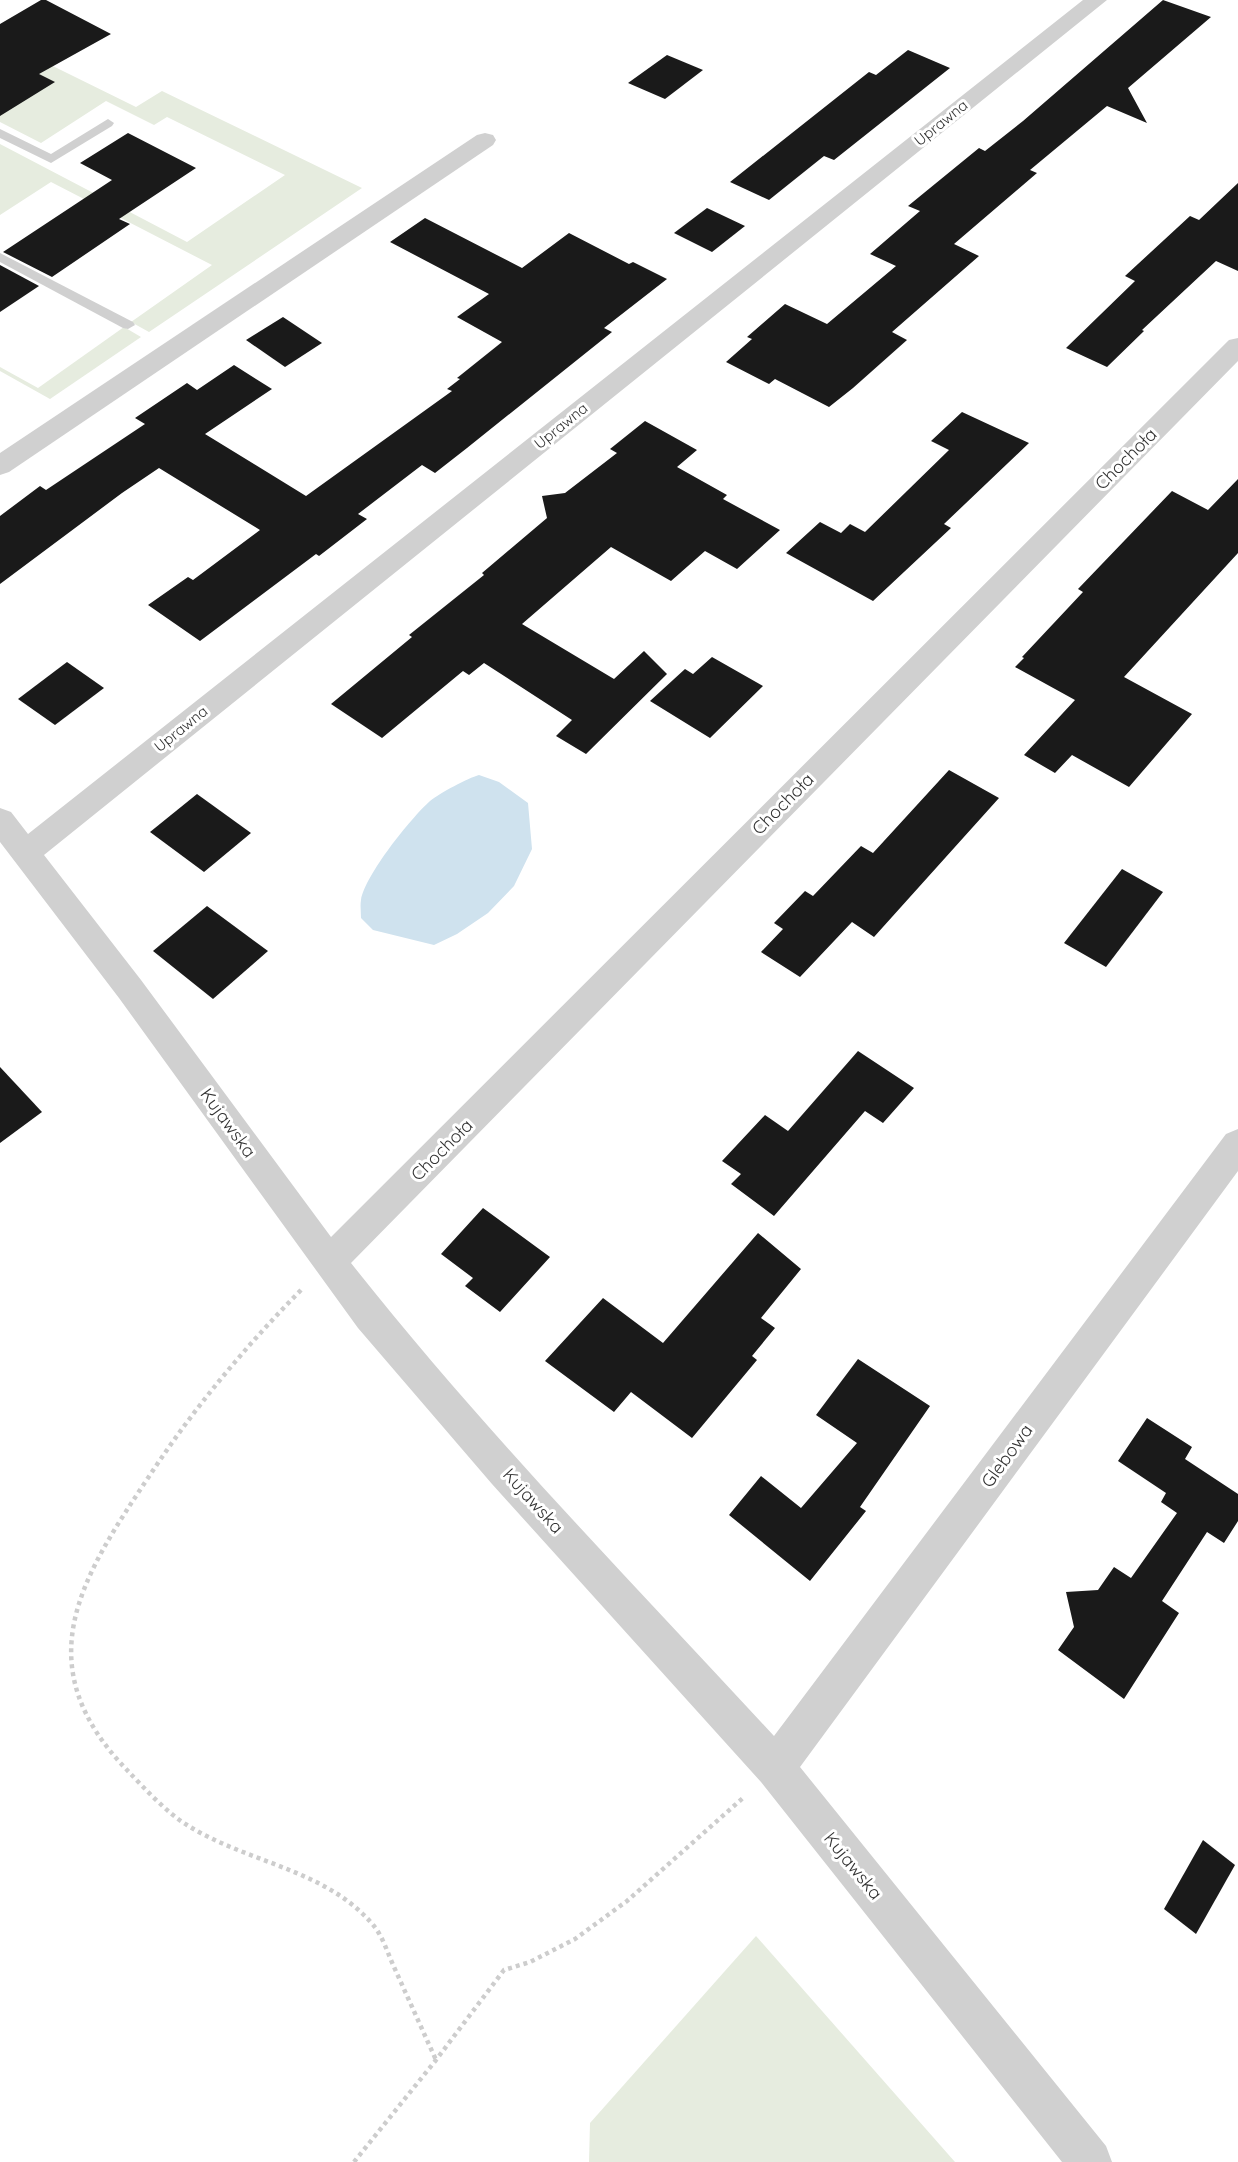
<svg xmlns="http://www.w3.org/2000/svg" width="1238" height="2162" font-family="Quicksand,sans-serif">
<rect width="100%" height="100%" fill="#fff"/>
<!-- green -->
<g fill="#e6ecdf">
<polygon points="0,40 136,107 162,91 362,188 149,332 131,322 212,265 51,182 0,215 0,144 187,242 285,175 167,117 154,125 106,101 41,143 0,122"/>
<polygon points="124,327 141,337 50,399 0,371 0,367 38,388"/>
<polygon points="756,1936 955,2162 589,2162 590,2123"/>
</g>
<!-- water -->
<path fill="#cfe2ee" d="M 479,775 L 499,782 L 528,803 L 532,849 L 514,886 L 488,913 L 457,934 L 434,945 L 373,930 L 361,918 C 361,912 360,906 361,900 C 365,875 411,818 430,801 C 440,793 468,778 479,775 Z"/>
<!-- building -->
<g fill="#1a1a1a">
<polygon points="41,0 46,0 111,34 39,74 55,82 0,116 0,24"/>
<polygon points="1163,0 1211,17 1128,88 1147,123 1107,106 1030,170 1037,173 954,244 979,256 892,332 907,340 853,388 829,407 775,379 769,384 726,362 752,339 747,337 785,304 827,324 896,266 870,254 920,211 908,206 979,148 985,151 1023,121"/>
<polygon points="908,50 950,68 834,160 824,156 769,200 730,182 869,72 876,75"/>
<polygon points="667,55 703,70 665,99 628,83"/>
<polygon points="128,133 196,168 119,219 130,224 52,277 3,252 112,180 80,163"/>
<polygon points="1238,183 1238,271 1216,261 1142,330 1144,331 1107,367 1066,348 1135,281 1125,276 1190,216 1199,220"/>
<polygon points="707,208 745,226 712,252 674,233"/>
<polygon points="425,218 522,268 569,233 629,264 633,262 667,279 604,328 612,332 467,448 435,473 422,465 358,514 367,519 319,556 316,554 200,641 148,605 188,577 193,580 260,530 159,468 122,493 0,584 0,516 40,486 46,490 145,424 135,418 187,383 197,390 234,365 272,389 205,434 306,496 452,391 447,389 460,379 457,378 502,342 457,317 489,294 390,242"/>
<polygon points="0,265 39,286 0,312"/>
<polygon points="283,317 322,343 285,367 246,340"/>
<polygon points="962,412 1029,443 944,524 951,528 873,601 786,553 820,522 841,533 850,524 865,532 949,450 931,441"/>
<polygon points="645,421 697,450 677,467 727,495 723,499 780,530 737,569 705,551 671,581 611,547 522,624 614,679 644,651 667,674 586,754 556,736 572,720 484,663 469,675 463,671 382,738 331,704 412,637 409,635 484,575 482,573 547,518 542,496 565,493 617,453 610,449"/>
<polygon points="1238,479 1238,553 1124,677 1192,714 1129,787 1072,755 1055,773 1024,755 1075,700 1015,667 1024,658 1022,657 1083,592 1078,589 1172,491 1208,510"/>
<polygon points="712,657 763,686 710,738 650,701 685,669 693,674"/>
<polygon points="67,662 104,688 55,725 18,699"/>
<polygon points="949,770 999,798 874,937 852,922 800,977 761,952 783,929 774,923 805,891 813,896 861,846 873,853"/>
<polygon points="197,794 251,833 204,872 150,832"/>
<polygon points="1122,869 1163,892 1106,967 1064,943"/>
<polygon points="207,906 268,951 213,999 153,951"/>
<polygon points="858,1051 914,1088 883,1123 865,1111 774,1216 731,1184 741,1174 722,1161 765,1115 788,1131"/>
<polygon points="0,1067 42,1112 0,1143"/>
<polygon points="483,1208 550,1257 500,1312 465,1286 473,1278 441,1254"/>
<polygon points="758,1233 801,1269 761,1318 775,1328 752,1356 757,1360 692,1438 631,1392 614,1412 545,1361 603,1298 663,1343"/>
<polygon points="858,1359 930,1406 860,1507 866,1511 810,1581 729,1515 761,1476 801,1508 857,1443 816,1415"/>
<polygon points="1147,1418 1192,1447 1185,1459 1238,1494 1238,1521 1224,1543 1207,1532 1162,1601 1179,1613 1124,1699 1058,1650 1074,1627 1066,1592 1098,1590 1114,1567 1131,1578 1177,1513 1161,1502 1166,1493 1118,1461"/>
<polygon points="1203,1840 1235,1865 1196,1934 1164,1909"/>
</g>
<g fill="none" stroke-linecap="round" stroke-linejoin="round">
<!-- path -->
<g stroke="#cdcdcd" stroke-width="4.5" stroke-dasharray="4 4" stroke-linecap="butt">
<path d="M 301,1290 C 245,1347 194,1408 150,1475 C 81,1578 25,1664 127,1770 C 144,1788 167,1813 187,1825 C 247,1863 327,1869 374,1926 C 383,1937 388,1954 394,1967 C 408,1998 422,2029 436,2060"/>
<polyline points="354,2162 436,2060 504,1970 530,1962 575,1939 627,1901 744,1797"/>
</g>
<!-- lane -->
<g fill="#d0d0d0" fill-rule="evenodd">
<polygon points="108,119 114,123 112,126 51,163 0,138 0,129 51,154"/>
<polygon points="0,253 133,322 135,325 128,329 123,328 0,262"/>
</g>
<!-- street -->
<g fill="#d0d0d0" fill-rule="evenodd">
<path d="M 1083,0 L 1107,0 L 44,855 L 141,980 L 331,1237 L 1229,340 L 1238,338 L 1238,361 L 351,1263 C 482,1429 631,1581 774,1736 L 1226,1134 L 1238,1129 L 1238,1171 L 800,1767 L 1106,2146 L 1112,2162 L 1062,2162 L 761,1782 L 492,1484 L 358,1328 L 119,998 L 0,842 L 0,808 L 11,812 L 28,834 Z"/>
<polygon points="485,133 493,135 496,140 493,145 9,472 0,475 0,453 477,135"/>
</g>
</g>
<g text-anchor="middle" stroke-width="6" stroke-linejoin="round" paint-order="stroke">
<!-- far-street labels -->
<g font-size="15" fill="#333" stroke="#fff">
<text transform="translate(941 123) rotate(-39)" y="5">Uprawna</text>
<text transform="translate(561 426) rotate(-39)" y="5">Uprawna</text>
<text transform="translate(181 729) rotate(-39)" y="5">Uprawna</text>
</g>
<!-- street labels -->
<g font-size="18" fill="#333" stroke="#fff">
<text transform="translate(1126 459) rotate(-45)" y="6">Chochoła</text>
<text transform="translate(783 804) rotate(-45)" y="6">Chochoła</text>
<text transform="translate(228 1123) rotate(54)" y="6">Kujawska</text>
<text transform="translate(442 1150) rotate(-45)" y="6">Chochoła</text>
<text transform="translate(1007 1456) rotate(-54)" y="6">Glebowa</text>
<text transform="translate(533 1501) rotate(48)" y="6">Kujawska</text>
<text transform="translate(853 1866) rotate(51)" y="6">Kujawska</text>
</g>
</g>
</svg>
